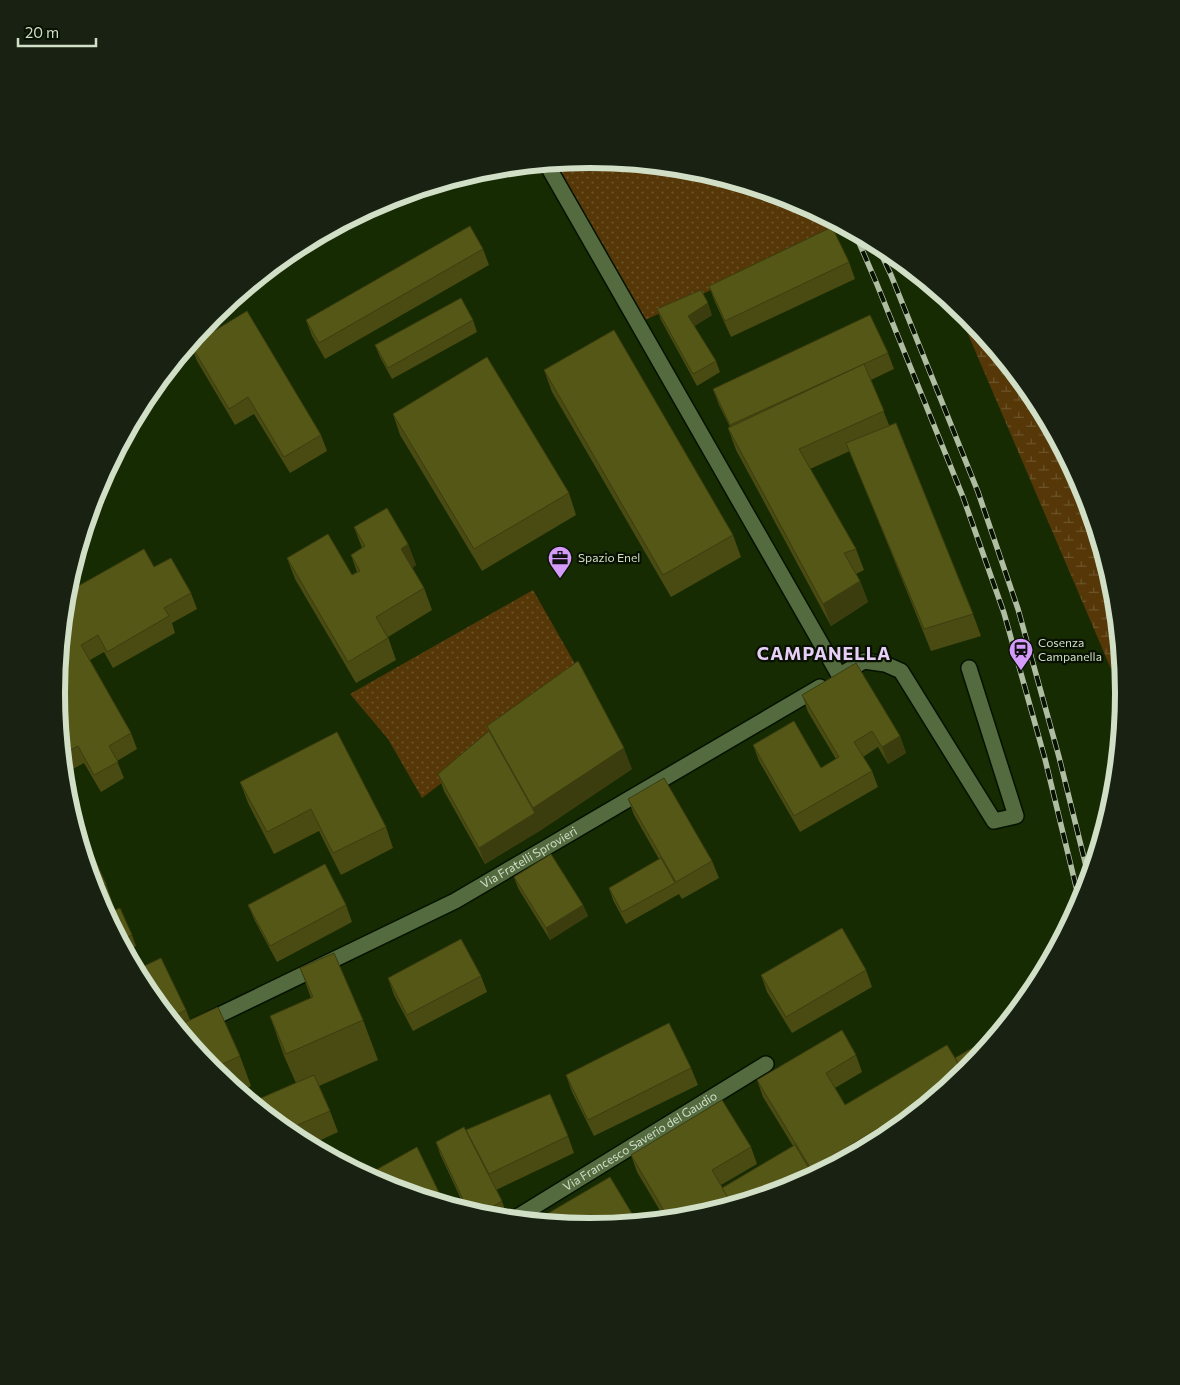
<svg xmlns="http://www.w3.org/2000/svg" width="1180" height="1385" font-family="Commissioner,sans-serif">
<defs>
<pattern id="grass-dots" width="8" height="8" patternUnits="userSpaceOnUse" patternTransform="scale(1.25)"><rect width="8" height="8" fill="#553708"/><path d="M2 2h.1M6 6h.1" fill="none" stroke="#6c542a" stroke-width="1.8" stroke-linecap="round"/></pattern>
<pattern id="wetland-marsh" width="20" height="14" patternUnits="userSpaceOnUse" patternTransform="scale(1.25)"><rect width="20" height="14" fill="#553708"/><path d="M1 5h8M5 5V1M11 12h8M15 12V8" fill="none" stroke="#6c542a"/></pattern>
</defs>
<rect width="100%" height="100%" fill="#172b02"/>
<!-- grass -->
<g fill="url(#grass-dots)">
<polygon points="590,159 694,169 795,199 833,220 839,232 645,320 552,163"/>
<polygon points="533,590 582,676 422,798 388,739 350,694"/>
</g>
<!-- wetland -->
<polygon fill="url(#wetland-marsh)" points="956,306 968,315 1034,396 1083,489 1114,589 1123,697"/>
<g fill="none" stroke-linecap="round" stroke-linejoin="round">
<defs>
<g id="lane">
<polyline points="546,163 839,675"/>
<polyline points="864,661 885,664 901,671 994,821 1016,816 969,668"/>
</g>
<g id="street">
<polyline points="840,675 864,661"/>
<path id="s1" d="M 182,1033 L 455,901 L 820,687"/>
<path id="s2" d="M 514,1219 L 766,1064"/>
</g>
</defs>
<!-- lane casing -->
<use href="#lane" stroke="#051200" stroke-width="18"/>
<!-- street casing -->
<use href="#street" stroke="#051200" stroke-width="18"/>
<!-- lane -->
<use href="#lane" stroke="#546b40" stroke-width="15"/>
<!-- street -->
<use href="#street" stroke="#546b40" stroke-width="15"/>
<defs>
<g id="rail">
<polyline points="854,231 876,282 963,497 1004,613 1045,759 1080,903"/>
<polyline points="876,243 891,275 978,492 1018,609 1059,757 1089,878"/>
</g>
</defs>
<!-- rail casing -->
<use href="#rail" stroke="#afbea3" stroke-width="5.5"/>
<!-- rail -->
<use href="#rail" stroke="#081102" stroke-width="4" stroke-dasharray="11" stroke-linecap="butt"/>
</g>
<!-- wall -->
<g fill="#494b13">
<polygon points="483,249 489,265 325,359 312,336 306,320"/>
<polygon points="849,262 855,279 731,337 715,302 709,286"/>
<polygon points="657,309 712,315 694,326 716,361 720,372 697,386 661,320"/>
<polygon points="473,320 477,332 392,379 380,357 375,345"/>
<polygon points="191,345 321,435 327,451 290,473 254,414 235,425 197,361"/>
<polygon points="888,353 894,369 871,380 889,425 973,614 981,636 931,651 850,451 810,469 856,549 864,570 856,574 860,581 868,602 831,626 736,450 728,428 730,427 719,405 713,389"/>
<polygon points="544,370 733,535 741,557 671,597 552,392"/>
<polygon points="393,414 569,493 576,515 482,571 400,435"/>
<polygon points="91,509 94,518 87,522"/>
<polygon points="354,527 408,544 416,565 412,568 424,588 432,610 388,637 396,660 356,683 295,579 287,558 352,575 357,572 351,555 362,548"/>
<polygon points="73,566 78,579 68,584"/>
<polygon points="154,567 191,593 197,609 172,623 175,633 113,668 104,652 90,660 131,733 137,749 117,761 124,778 101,792 84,763 69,771 63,760 56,692 66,593"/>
<polygon points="802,695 900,736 906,753 888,764 878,747 863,757 872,771 878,787 800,832 759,761 753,745 821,768 836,759 808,712"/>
<polygon points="487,726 632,769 541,830 485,864 444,791 438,774 489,731"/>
<polygon points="240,782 386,827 393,848 341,875 319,831 274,854 248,803"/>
<polygon points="628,799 712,861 719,878 682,899 679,894 626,924 613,900 609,888 659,859 634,815"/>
<polygon points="80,840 106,884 115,910 132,935 136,946 126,951 97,896"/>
<polygon points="514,877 583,905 588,916 550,940 518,888"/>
<polygon points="248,905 346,905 352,922 277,962 255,921"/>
<polygon points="300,968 363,1020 378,1060 319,1086 330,1111 338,1132 310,1145 293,1136 252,1102 296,1083 284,1056 270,1016 311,998"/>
<polygon points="866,970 872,987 792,1033 767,992 761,975"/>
<polygon points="481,976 487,992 413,1031 394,995 388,978"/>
<polygon points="146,989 186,1010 190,1020 240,1056 251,1086 240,1092 212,1070"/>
<polygon points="856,1055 862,1072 835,1088 845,1105 955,1058 967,1070 886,1136 794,1186 694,1216 665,1219 637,1172 631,1155 751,1147 757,1164 721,1185 722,1188 793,1146 763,1097 757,1080"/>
<polygon points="691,1068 698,1085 594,1136 572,1092 566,1075"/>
<polygon points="468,1134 568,1136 574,1153 496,1190 502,1201 506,1213 499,1217 486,1216 466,1210 440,1154 436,1142"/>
</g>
<!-- shaded-wall -->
<g fill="#3c3d0f">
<polygon points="708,303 712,315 692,328 688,316"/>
<polygon points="408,544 416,565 409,570 401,549"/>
<polygon points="860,581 868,602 831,626 823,604"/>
<polygon points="900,736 906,753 888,764 882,747"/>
<polygon points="624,748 632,769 541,830 533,808"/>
<polygon points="535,813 541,830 485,864 479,848"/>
<polygon points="583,905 588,916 550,940 546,928"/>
</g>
<!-- building -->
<g fill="#555716" stroke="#3c3d0f">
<polygon points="470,226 483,249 319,343 306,320"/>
<polygon points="832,227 849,262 725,321 709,286"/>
<polygon points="701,290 708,303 688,316 716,361 693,374 657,309"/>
<polygon points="461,298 473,320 388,368 375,345"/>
<polygon points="247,311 321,435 284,457 248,397 229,409 191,345"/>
<polygon points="870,315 888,353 730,425 713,389"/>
<polygon points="614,330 733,535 663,575 544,370"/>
<polygon points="487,357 569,493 474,549 393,414"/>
<polygon points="864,364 884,411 799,449 856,549 844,553 860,581 823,604 728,428"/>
<polygon points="896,423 973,614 924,629 846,443"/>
<polygon points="387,508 408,544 401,549 424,588 376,617 388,638 348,662 287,558 328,534 352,575 360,571 351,555 365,546 354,527"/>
<polygon points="144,549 154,567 171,558 191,593 164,608 169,616 107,652 98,635 81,645 131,733 109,746 118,762 94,775 78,746 63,754 62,753 56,692 66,593"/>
<polygon points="578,661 624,748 533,808 487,726"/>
<polygon points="856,663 900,736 882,747 872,731 854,742 872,771 794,816 753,745 794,721 821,768 839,757 802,695"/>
<polygon points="489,731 535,813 479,848 438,774"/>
<polygon points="337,732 386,827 333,853 311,809 267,832 240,782"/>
<polygon points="664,778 712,861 676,882 628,799"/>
<polygon points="85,838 106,884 94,889 80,840"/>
<polygon points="551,854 583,905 546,928 514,877"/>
<polygon points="661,858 675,883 622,912 609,888"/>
<polygon points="325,864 346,905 270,946 248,905"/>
<polygon points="120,908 132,935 120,940 106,914"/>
<polygon points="842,928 866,970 786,1017 761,975"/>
<polygon points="461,939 481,976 407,1015 388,978"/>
<polygon points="334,953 363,1020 286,1054 270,1016 313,997 300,968"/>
<polygon points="161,958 186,1010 170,1018 146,989 136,970"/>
<polygon points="218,1007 240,1056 212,1069 177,1026"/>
<polygon points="669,1023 691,1068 588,1120 566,1075"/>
<polygon points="842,1030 856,1055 826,1073 845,1105 947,1045 964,1073 945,1088 811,1169 757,1080"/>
<polygon points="998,1033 967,1070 964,1073 955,1058"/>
<polygon points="314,1075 330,1111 286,1130 252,1102"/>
<polygon points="550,1094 568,1136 489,1174 466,1130"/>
<polygon points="722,1100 751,1147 712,1170 732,1204 694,1216 669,1219 631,1155"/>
<polygon points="464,1127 502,1201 480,1214 468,1210 436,1142"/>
<polygon points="795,1145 813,1175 792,1186 732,1204 722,1188"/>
<polygon points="417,1147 444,1203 385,1186 367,1175"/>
<polygon points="610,1177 637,1222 590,1226 535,1221"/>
</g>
<!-- icons -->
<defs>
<symbol id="office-pin" viewBox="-11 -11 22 30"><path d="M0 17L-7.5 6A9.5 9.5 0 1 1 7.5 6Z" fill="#d59bfa" stroke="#081102"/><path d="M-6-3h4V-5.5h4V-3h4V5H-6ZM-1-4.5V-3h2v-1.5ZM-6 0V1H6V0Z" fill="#111"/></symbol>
<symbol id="station-pin" viewBox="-11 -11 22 30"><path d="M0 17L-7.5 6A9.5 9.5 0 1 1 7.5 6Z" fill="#d59bfa" stroke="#081102"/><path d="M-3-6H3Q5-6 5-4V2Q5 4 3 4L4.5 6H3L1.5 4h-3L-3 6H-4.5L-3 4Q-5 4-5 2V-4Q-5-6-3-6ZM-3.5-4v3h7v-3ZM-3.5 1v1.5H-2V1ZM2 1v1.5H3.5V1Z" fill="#111"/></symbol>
</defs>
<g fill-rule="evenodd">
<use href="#office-pin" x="546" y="544" width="28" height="38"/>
<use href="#station-pin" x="1007" y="636" width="28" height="38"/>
</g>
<g text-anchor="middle" stroke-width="4.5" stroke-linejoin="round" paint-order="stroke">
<!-- poi labels -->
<g font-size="12" fill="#d1dfc7" stroke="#081102" text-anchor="start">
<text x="578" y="562">Spazio Enel</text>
<text x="1038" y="647">Cosenza<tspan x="1038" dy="14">Campanella</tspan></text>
</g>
<!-- street labels -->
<g font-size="12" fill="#d1dfc7" stroke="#081102">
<text dy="4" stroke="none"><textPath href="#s1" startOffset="389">Via Fratelli Sprovieri</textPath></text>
<text dy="4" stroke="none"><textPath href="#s2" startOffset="148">Via Francesco Saverio del Gaudio</textPath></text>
</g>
<!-- district labels -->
<g font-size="18" font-weight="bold" letter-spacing="1" fill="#e7cff7" stroke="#081102">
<text x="824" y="660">CAMPANELLA</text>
</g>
</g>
<!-- crop -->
<path d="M0 0H1180V1385H0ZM65 693a525 525 0 1 1 1050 0a525 525 0 1 1-1050 0Z" fill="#182112" fill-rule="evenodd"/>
<path fill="none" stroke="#d1dfc7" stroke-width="6" d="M65 693a525 525 0 1 1 1050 0a525 525 0 1 1-1050 0Z"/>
<!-- scale -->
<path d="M18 38v8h78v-8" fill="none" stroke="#d1dfc7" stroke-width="2.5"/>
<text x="25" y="38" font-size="15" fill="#d1dfc7" stroke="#081102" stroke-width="4" paint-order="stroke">20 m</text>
</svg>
